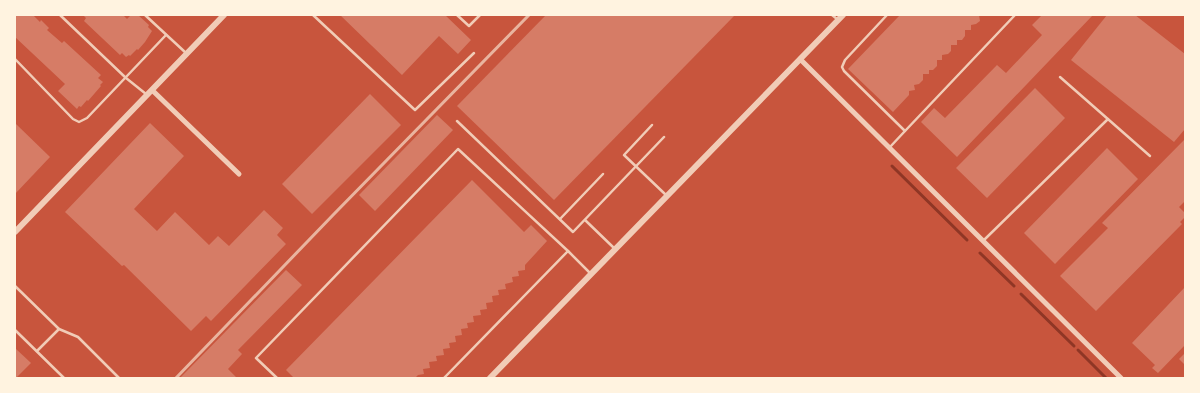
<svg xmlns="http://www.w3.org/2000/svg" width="1200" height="393" font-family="'Noto Sans',sans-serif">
<rect width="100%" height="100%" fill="#c8553d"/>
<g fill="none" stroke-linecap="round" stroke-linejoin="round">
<!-- stream -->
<g stroke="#8f3625" stroke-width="3">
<polyline points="892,166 967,240"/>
<polyline points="980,253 1014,286"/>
<polyline points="1021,294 1074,346"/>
<polyline points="1078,350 1106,378"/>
</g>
</g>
<!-- building -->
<g fill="#d67c66">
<polygon points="15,15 33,15 40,22 41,20 49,28 47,30 62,43 64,41 101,75 98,78 103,82 100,85 101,86 88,101 87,100 81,107 79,106 77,109 58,91 65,84 15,37"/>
<polygon points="83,15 123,15 127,19 131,15 138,15 149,25 148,27 152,31 145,42 138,50 137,49 130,56 129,55 126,57 122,53 120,55 84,21 86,18"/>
<polygon points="340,15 445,15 471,40 458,54 439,36 402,75"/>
<polygon points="546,15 735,15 554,200 457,106"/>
<polygon points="900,15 979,15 980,21 976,24 971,25 971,30 965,30 965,36 962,40 957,40 957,45 951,45 951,51 948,54 942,55 942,60 937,60 937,66 933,70 929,70 929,74 923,74 923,80 919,84 914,85 915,90 909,91 909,95 893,112 848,69"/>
<polygon points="1042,15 1093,15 957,157 921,122 934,108 945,118 997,65 1006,73 1042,35 1032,25"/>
<polygon points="1107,15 1135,15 1185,54 1185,129 1174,142 1071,60"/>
<polygon points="1035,88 1065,118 987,198 956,168"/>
<polygon points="370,94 401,125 312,214 282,184"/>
<polygon points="437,115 453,130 375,211 359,195"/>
<polygon points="15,123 50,157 15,194"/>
<polygon points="150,123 184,156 134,209 157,231 175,212 209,245 218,236 229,246 264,210 283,228 277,235 286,244 211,321 206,316 191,331 124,265 122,266 65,212"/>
<polygon points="1185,139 1185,201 1179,207 1185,213 1185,217 1180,222 1182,224 1096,311 1060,276 1108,228 1102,223"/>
<polygon points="1107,148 1138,179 1055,264 1024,233"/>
<polygon points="472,180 524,232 531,225 547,241 525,265 525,270 518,271 519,276 512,277 513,282 505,284 506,289 498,290 499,295 492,296 493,302 486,303 487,309 480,310 481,315 473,316 474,322 467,323 468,328 461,329 462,335 455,336 456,342 449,343 450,348 443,349 444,355 436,356 437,361 429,362 430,368 423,369 424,374 418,375 415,378 294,378 286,370"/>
<polygon points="286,270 302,285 238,350 242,354 228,369 237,378 180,378"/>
<polygon points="1185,287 1185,345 1158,373 1152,368 1155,365 1132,343"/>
<polygon points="15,348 31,363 16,378 15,378"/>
<polygon points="1185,353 1185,365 1179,359"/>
</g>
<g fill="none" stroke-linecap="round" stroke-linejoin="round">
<!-- service -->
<g stroke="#f1ccb7" stroke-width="2.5">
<polyline points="60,15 126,78 146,94"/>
<polyline points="145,15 186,53"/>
<polyline points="313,15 415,110 474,53"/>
<polyline points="457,15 469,26 480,15"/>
<polyline points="832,15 837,19"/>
<polyline points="887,15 845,60 842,67 844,71 905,131 890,147"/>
<polyline points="15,59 73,119 79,122 87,118 166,35"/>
<polyline points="1060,77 1150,156"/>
<polyline points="457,121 573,232 664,137"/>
<polyline points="652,125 624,155 666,195"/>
<polyline points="905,131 1015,15"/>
<polyline points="560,219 603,174"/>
<polyline points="585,220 614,248"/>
<polyline points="984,240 1108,119"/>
<polyline points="15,286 59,329 78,337 119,378"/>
<polyline points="15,330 64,378"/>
<polyline points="37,351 59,329"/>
<polyline points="277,378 256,358 458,149 568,251"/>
<polyline points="444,378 568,251 590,273"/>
</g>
<!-- minor -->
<g stroke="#f1ccb7" stroke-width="5">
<polyline points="800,59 1121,378"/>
<polyline points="152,90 239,174"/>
</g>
<!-- tertiary -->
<g stroke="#f1ccb7" stroke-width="6">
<polyline points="15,232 224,15"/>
<polyline points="490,378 843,15"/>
</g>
<!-- rail -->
<polyline stroke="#e9b49f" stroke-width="3" points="176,378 334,214 529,15"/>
</g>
<!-- border -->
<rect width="1200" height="393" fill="none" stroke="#fff3e0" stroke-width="32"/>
</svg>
